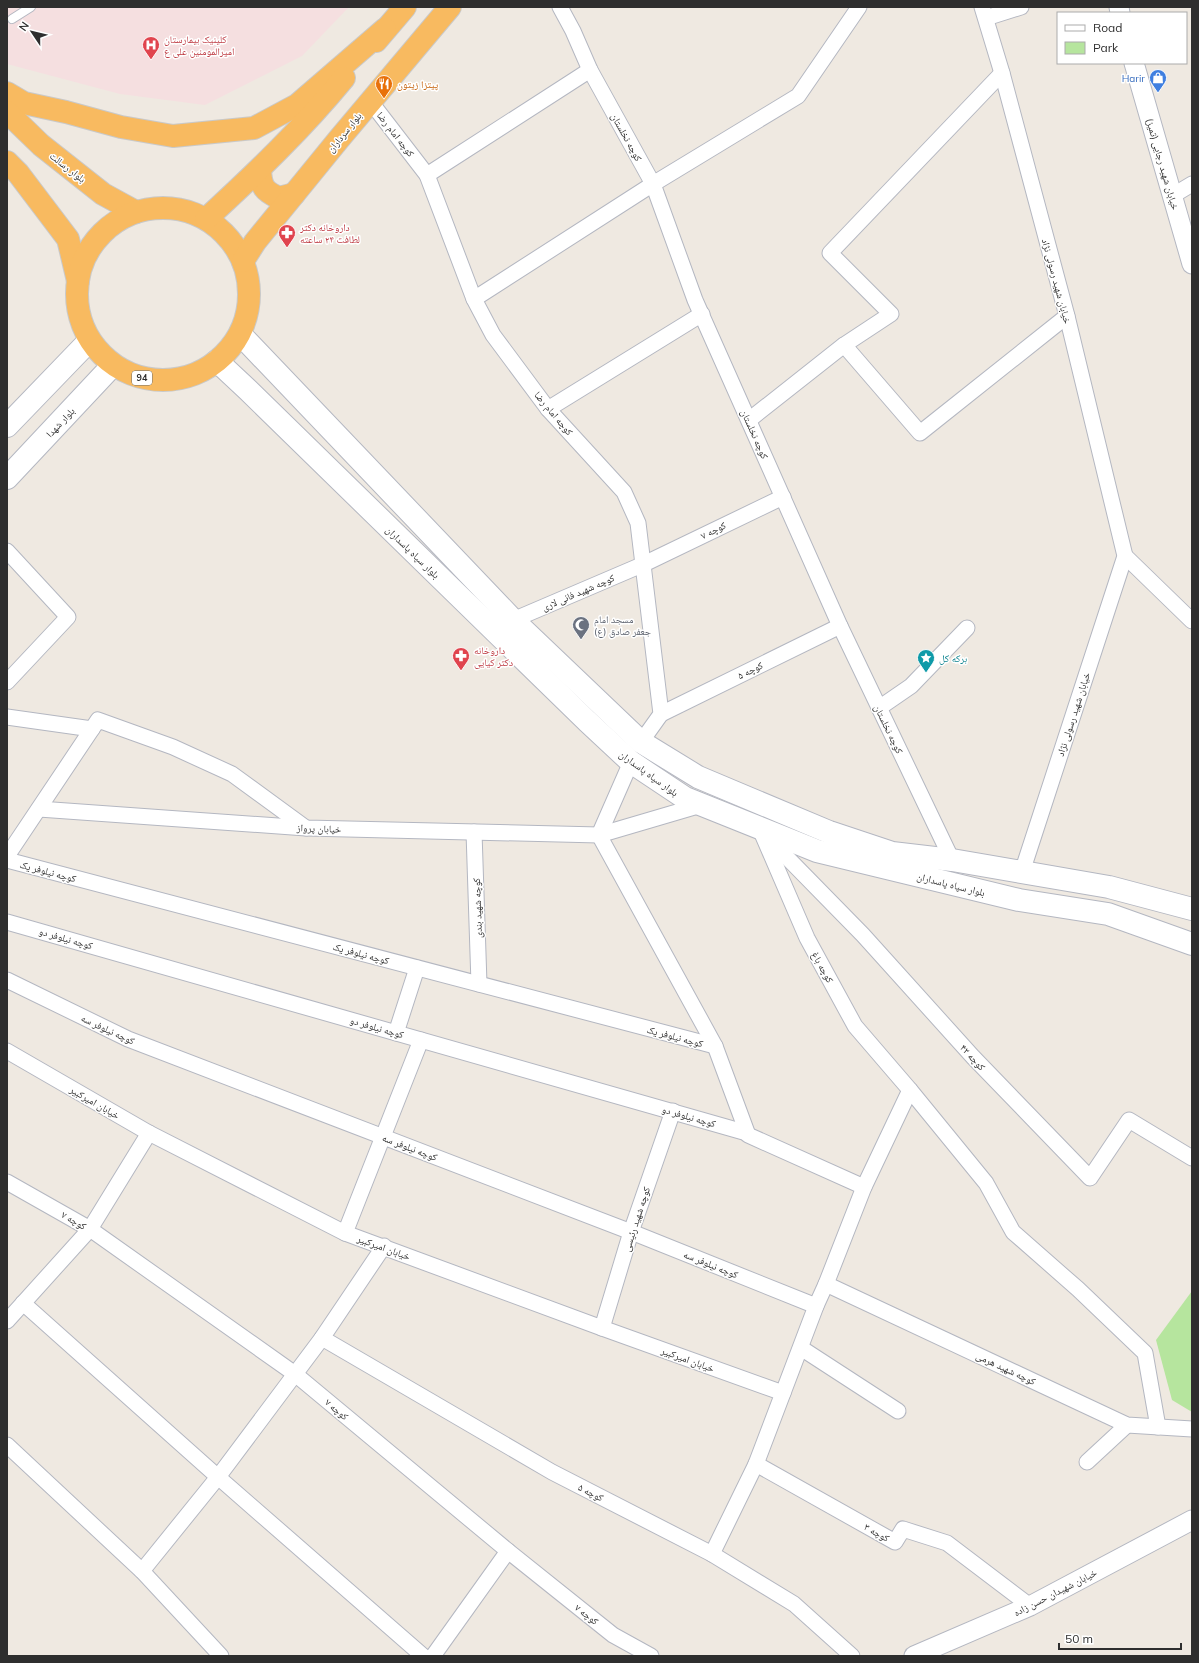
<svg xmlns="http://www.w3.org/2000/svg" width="1199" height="1663" font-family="Mulish,'Noto Naskh Arabic',sans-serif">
<rect width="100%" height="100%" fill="#efe9e1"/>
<!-- medical -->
<polygon fill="#f5dfe0" points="7,7 349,7 302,56 205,105 120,94 7,64"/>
<!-- green -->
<polygon fill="#b6e59e" points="1192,1291 1192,1412 1172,1400 1156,1340"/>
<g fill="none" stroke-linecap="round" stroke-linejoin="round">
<defs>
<polyline id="service" points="12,19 31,7"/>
<g id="minor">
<polyline points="560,7 573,31 590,70 653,184 695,300 840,626 952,860"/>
<polyline points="982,7 1002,73 1067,316 1125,556 1022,872"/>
<polyline points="986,18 1021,7"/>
<polyline points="370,101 427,175 474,299 493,335 548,409 624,492 638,523 661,714 641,742"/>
<polyline points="427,175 590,70"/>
<polyline points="1172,196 1192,184"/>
<polyline points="474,299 653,184 798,96 859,7"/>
<polyline points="844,345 891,314 830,253 1002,73"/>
<polyline points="548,409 702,314"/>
<polyline points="749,420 844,345 920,433 1067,316"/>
<polyline points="7,551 68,617 7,682"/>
<polyline points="1125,556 1192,621"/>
<polyline points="513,620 644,564 783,497"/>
<polyline points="879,708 911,686 967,628"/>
<polyline points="661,714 840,626"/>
<polyline points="7,717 92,729"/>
<polyline points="39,809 306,828 599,835 701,805"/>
<polyline points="760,829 807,938 855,1026 910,1090 986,1183 1013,1232 1078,1289 1145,1353 1158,1427"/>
<polyline points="474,832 479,984"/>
<polyline points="599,835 715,1046 748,1135 864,1187"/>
<polyline points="599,835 631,762"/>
<polyline points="766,836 863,935 973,1057 1090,1178 1129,1120 1192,1158"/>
<polyline points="7,856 98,720 173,747 232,774 306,828"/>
<polyline points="7,860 715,1046"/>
<polyline points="7,922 747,1133"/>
<polyline points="7,980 128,1039 639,1235 816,1306"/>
<polyline points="396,1033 417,968"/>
<polyline points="7,1051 149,1133 345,1233 602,1328 783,1393"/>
<polyline points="7,1182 90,1229 295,1374 508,1551 613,1635 651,1656"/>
<polyline points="345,1233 421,1040"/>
<polyline points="826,1284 1127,1425 1192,1429"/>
<polyline points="23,1303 218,1477 423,1656"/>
<polyline points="7,1321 90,1229 149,1133"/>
<polyline points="602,1328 631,1232 673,1111"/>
<polyline points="322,1338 552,1472 712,1554 794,1604 852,1656"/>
<polyline points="801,1348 898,1411"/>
<polyline points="7,1445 142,1571 221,1656"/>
<polyline points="1087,1462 1127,1425"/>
<polyline points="756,1464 895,1542 903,1529 947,1543 1030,1606"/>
<polyline points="712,1554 756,1464 816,1306 826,1284 864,1187 910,1090"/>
<polyline points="142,1571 218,1477 322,1338 384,1246"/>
<polyline points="433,1656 508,1551"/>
</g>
<g id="tertiary">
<polyline points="1119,7 1120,13"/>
<polyline points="1134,63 1192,264"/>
<polyline points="914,1656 1030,1606 1192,1520"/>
</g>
<g id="secondary">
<polyline points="240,334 513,620 641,742 698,777 829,832 892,853 952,860 1109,887 1192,909"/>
<polyline points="217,361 248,390 587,721 631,762 685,798 817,851 1019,900 1108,914 1192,944"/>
<polyline points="7,426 89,341"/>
<polyline points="7,478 113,365"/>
</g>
<g id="trunk">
<polyline points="376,41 405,7"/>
<polyline points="7,93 24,103 66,112 121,127 173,136 254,128 297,105 385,29"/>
<polyline points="7,112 41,145 103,194 136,212"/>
<polyline points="7,162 18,173 68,239 78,281"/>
<path d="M 260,170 C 261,187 264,191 279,198 L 294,194"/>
<circle cx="163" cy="294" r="86"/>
<path d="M 206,219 C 255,174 302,129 344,78"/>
<polyline points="243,261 255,242 339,139 450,7"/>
</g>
</defs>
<!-- service casing -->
<use href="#service" stroke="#b4b7c1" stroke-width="10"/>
<!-- minor casing -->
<use href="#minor" stroke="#b4b7c1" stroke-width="17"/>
<!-- tertiary casing -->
<use href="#tertiary" stroke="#b4b7c1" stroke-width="21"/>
<!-- secondary casing -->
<use href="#secondary" stroke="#b4b7c1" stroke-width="24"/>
<!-- trunk casing -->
<use href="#trunk" stroke="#c9c9c9" stroke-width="24"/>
<!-- service -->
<use href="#service" stroke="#fff" stroke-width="8"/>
<!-- minor -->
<use href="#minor" stroke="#fff" stroke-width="15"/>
<!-- tertiary -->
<use href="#tertiary" stroke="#fff" stroke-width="19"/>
<!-- secondary -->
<use href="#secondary" stroke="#fff" stroke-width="22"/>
<!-- trunk -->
<use href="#trunk" stroke="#f8ba60" stroke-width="22"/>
</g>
<!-- icons -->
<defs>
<symbol id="hospital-pin" viewBox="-11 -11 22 30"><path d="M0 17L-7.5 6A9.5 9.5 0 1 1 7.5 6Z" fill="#e0444e" stroke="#fff"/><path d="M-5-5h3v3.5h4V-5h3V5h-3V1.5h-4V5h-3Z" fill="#fff"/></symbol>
<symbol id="shop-pin" viewBox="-11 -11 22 30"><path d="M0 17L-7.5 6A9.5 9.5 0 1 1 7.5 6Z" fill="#3f7fe0" stroke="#fff"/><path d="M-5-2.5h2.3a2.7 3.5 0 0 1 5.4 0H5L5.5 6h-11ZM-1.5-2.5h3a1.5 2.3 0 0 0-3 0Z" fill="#fff"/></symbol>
<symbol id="restaurant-pin" viewBox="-11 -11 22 30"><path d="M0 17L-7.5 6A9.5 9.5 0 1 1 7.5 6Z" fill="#e8710a" stroke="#fff"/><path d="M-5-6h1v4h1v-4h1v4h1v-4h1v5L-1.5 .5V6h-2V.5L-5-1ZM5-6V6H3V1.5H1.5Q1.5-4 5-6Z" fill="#fff"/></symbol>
<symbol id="pharmacy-pin" viewBox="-11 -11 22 30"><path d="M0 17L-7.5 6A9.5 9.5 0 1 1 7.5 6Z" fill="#e0444e" stroke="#fff"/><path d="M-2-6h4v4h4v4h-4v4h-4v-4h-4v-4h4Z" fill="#fff"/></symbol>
<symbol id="mosque-pin" viewBox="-11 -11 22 30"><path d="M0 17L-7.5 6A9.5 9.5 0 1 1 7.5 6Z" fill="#6b7280" stroke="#fff"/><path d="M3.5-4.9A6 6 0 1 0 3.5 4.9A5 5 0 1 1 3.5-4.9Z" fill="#fff"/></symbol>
<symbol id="sight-pin" viewBox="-11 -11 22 30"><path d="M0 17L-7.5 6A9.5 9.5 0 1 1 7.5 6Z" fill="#0f9aa8" stroke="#fff"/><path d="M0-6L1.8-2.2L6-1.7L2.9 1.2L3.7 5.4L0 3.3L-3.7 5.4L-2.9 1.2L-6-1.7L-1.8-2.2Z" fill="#fff"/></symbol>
</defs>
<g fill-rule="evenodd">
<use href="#hospital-pin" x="141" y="35" width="20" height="27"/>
<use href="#shop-pin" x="1148" y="68" width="20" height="27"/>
<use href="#restaurant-pin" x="374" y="74" width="20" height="27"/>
<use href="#pharmacy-pin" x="277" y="223" width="20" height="27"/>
<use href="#mosque-pin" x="571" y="615" width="20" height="27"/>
<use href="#pharmacy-pin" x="451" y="646" width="20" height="27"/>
<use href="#sight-pin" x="916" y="648" width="20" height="27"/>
</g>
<g text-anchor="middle" stroke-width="3" stroke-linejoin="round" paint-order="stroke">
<!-- shield labels -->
<rect fill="#fff" stroke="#6d6d6d" stroke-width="1" x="132" y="371" width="20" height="14" rx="3"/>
<g font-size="9" font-weight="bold" fill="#2e2e2e">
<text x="142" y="381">94</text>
</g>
<!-- health labels -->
<g font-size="10" fill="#be3a42" stroke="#fff" text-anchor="start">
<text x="164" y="43">کلینیک بیمارستان<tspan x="164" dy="12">امیرالمومنین علی ع</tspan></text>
<text x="300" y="231">داروخانه دکتر<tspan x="300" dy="12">لطافت ۲۴ ساعته</tspan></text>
<text x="474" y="654">داروخانه<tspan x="474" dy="12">دکتر کیایی</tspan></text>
</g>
<!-- shop labels -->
<g font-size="10" fill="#366cbe" stroke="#fff" text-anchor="end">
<text x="1145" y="82">Harir</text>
</g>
<!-- food labels -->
<g font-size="10" fill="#c56008" stroke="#fff" text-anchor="start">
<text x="397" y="88">پیتزا زیتون</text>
</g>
<!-- street labels -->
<g font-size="10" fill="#2e2e2e" stroke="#fff">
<text transform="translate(344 132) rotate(-51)" y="4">بلوار سرداران</text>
<text transform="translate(396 134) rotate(52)" y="4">کوچه امام رضا</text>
<text transform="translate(627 137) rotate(61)" y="4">کوچه نخلستان</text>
<text transform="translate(1163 164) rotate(74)" y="4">خیابان شهید رجایی (تمیز)</text>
<text transform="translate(68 167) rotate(38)" y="4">بلوار رسالت</text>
<text transform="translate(1057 281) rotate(75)" y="4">خیابان شهید رسولی نژاد</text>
<text transform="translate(554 413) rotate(50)" y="4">کوچه امام رضا</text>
<text transform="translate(60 422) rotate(-47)" y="4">بلوار شهدا</text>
<text transform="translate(755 434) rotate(66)" y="4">کوچه نخلستان</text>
<text transform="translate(713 530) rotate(-26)" y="4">کوچه ۷</text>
<text transform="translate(413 552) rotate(44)" y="4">بلوار سپاه پاسداران</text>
<text transform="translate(578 592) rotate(-23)" y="4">کوچه شهید فانی لاری</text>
<text transform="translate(750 670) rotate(-26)" y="4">کوچه ۵</text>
<text transform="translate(1073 714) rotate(-72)" y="4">خیابان شهید رسولی نژاد</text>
<text transform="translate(889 729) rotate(64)" y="4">کوچه نخلستان</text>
<text transform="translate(649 773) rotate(36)" y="4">بلوار سپاه پاسداران</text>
<text transform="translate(319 828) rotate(2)" y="4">خیابان پرواز</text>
<text transform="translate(48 871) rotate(15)" y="4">کوچه نیلوفر یک</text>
<text transform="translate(951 884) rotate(14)" y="4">بلوار سپاه پاسداران</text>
<text transform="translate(477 908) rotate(-92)" y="4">کوچه شهید بندی</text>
<text transform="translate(66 938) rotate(16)" y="4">کوچه نیلوفر دو</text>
<text transform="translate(361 953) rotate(15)" y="4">کوچه نیلوفر یک</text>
<text transform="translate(823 967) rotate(61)" y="4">کوچه باغ</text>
<text transform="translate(377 1027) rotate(16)" y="4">کوچه نیلوفر دو</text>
<text transform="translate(108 1029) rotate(25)" y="4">کوچه نیلوفر سه</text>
<text transform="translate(675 1036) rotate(15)" y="4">کوچه نیلوفر یک</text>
<text transform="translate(973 1057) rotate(47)" y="4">کوچه ۴۲</text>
<text transform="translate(95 1102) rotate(30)" y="4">خیابان امیرکبیر</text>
<text transform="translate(689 1116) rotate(16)" y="4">کوچه نیلوفر دو</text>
<text transform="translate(410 1147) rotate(21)" y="4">کوچه نیلوفر سه</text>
<text transform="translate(636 1219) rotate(-72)" y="4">کوچه شهید رئیسی</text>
<text transform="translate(74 1220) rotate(30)" y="4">کوچه ۷</text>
<text transform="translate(384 1247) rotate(20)" y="4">خیابان امیرکبیر</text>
<text transform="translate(711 1264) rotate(22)" y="4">کوچه نیلوفر سه</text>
<text transform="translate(688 1359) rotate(20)" y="4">خیابان امیرکبیر</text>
<text transform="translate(1006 1368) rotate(25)" y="4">کوچه شهید هرمی</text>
<text transform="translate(337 1409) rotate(40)" y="4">کوچه ۷</text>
<text transform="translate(591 1492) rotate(27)" y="4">کوچه ۵</text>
<text transform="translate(877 1532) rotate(29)" y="4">کوچه ۳</text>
<text transform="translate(1055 1592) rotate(-27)" y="4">خیابان شهیدان حسن زاده</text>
<text transform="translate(587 1614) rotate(38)" y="4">کوچه ۷</text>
</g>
<!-- worship labels -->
<g font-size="10" fill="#5b616d" stroke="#fff" text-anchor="start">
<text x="594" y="623">مسجد امام<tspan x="594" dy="12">جعفر صادق (ع)</tspan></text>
</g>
<!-- culture labels -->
<g font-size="10" fill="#0d838f" stroke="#fff" text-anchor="start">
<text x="939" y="662">برکه کل</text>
</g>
</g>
<!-- border -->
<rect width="1199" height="1663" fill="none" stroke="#2e2e2e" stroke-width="16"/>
<!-- legend -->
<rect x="1057" y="12" width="130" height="52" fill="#ffffff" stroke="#ababab"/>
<rect x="1065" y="25" width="20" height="6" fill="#ffffff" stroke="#ababab"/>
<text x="1093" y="32" font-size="12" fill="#2e2e2e">Road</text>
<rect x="1065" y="42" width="20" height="12" fill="#b6e59e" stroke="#ababab"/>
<text x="1093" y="52" font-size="12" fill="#2e2e2e">Park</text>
<!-- north arrow -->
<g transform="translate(32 32) rotate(305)" stroke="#ffffff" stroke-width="3" paint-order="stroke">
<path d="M0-3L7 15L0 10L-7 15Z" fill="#2e2e2e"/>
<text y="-6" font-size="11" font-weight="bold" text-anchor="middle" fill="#2e2e2e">N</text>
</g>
<!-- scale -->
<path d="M1059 1643v6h122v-6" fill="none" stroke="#2e2e2e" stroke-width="2"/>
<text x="1065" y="1643" font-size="12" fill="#2e2e2e" stroke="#ffffff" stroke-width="3" paint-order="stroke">50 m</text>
</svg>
